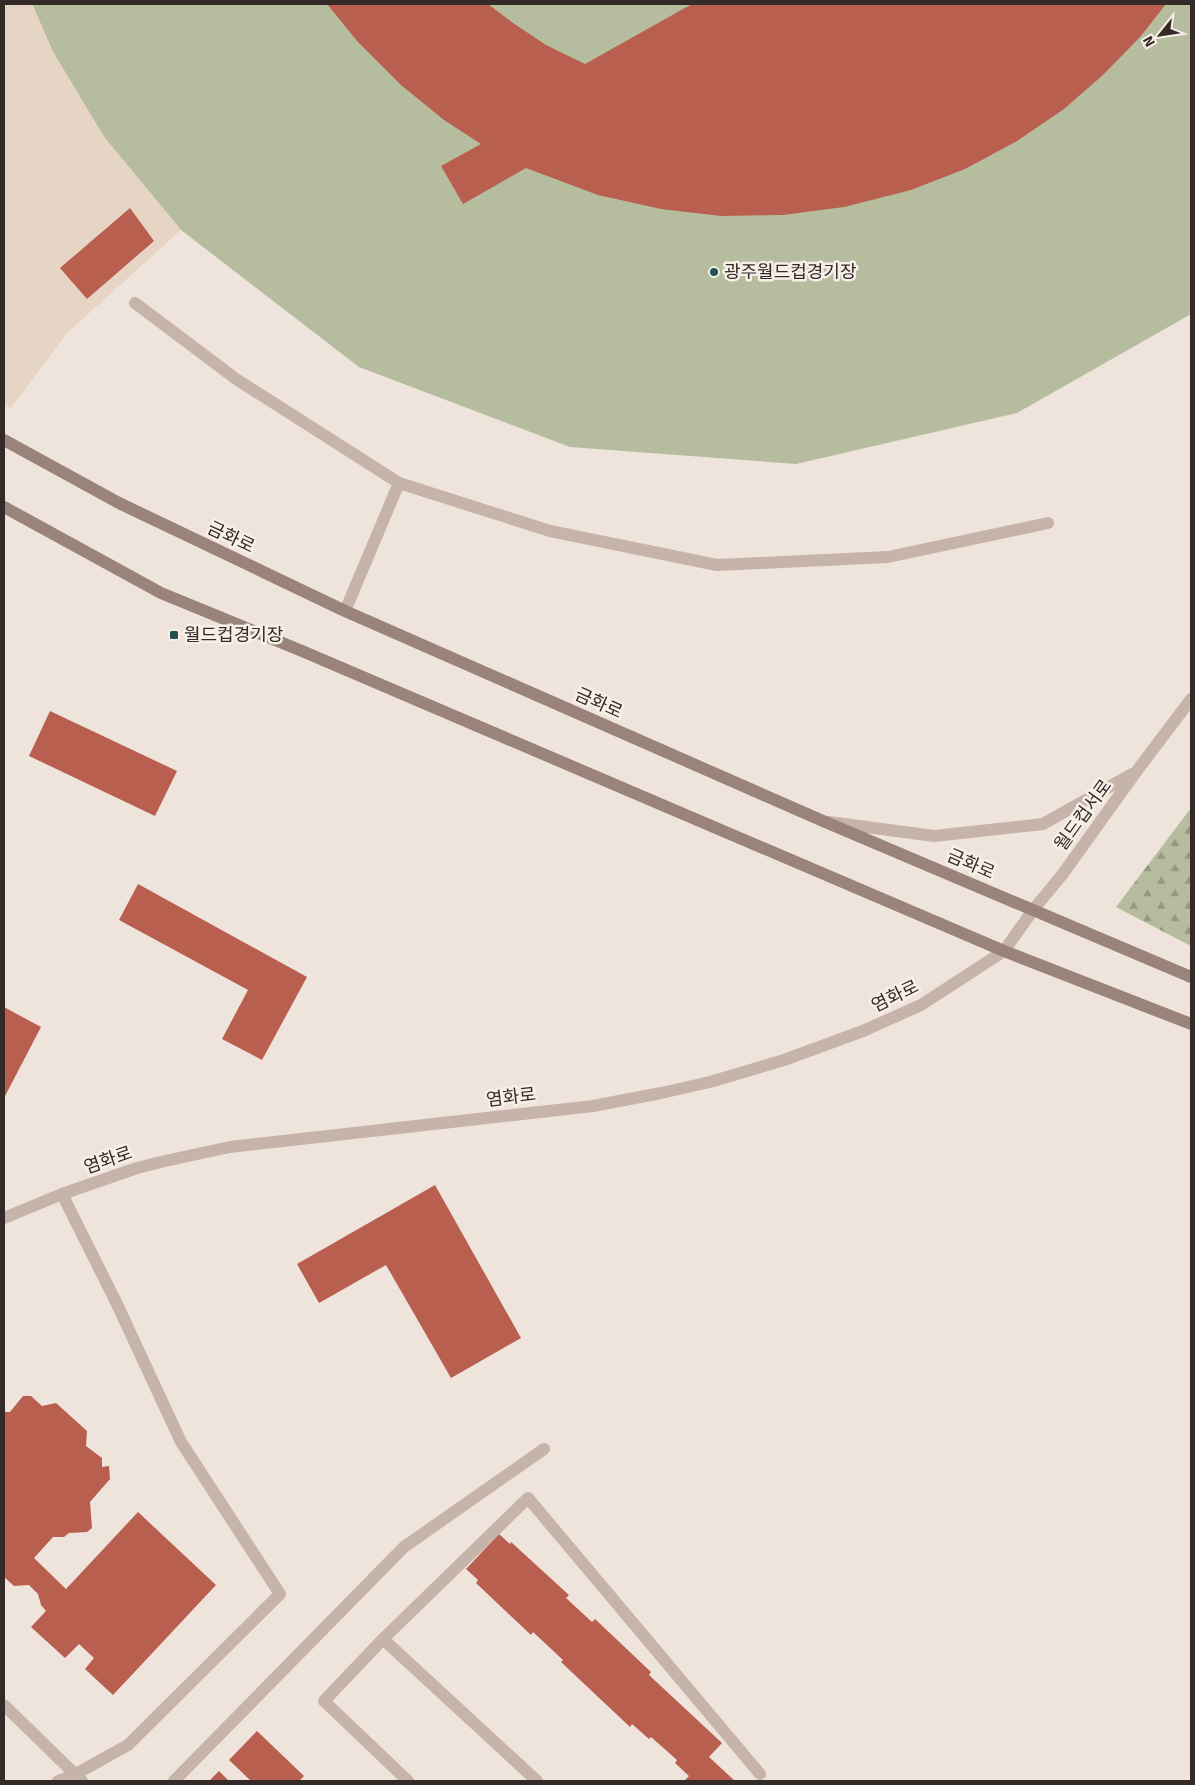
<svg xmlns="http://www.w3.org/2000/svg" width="1195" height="1785" font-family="Signika,'Noto Sans KR',sans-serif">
<defs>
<pattern id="forest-firs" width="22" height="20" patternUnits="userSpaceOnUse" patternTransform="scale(1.25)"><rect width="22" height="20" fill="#b5bd9e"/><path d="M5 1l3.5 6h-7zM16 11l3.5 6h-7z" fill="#949a81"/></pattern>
</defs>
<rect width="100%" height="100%" fill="#efe4dc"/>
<!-- forest -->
<polygon fill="url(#forest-firs)" points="1191,808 1191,946 1116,907"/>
<!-- garden -->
<polygon fill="#b5bd9e" points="32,4 1191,4 1191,314 1017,413 796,464 570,447 359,367 181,230 104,137 53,52"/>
<!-- plaza -->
<polygon fill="#e6d4c5" points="4,4 32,4 53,52 104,137 181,230 67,333 11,408 4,403"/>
<!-- building -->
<g fill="#b95f50">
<polygon points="327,4 488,4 513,23 546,45 585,64 692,4 1166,4 1141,36 1103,75 1064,109 1017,141 965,169 911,190 844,207 783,215 721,216 661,209 598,195 526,168 463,204 441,166 481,144 444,120 401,85 358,42"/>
<polygon points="130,208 154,241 87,299 60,268"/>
<polygon points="50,711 177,771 155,816 29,756"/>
<polygon points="138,884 307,977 262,1060 222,1039 248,990 119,920"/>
<polygon points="4,1007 41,1027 4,1098"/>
<polygon points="435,1185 521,1338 451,1378 386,1265 319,1303 297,1264"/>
<polygon points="23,1396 31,1396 42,1406 56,1403 87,1431 86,1446 102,1458 102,1467 109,1466 110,1479 90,1502 92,1528 87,1532 69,1533 64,1537 53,1537 34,1558 66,1589 138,1512 216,1585 113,1695 85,1669 94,1658 79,1644 65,1658 31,1627 46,1611 41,1605 38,1594 29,1585 14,1586 4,1577 4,1412 10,1412"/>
<polygon points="499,1534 510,1544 511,1542 569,1595 566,1598 592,1622 595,1619 651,1672 649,1675 722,1743 709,1757 735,1781 684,1781 689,1776 675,1763 677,1760 651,1737 649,1739 632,1724 630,1727 561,1662 563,1660 533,1632 531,1635 476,1583 478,1580 466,1569"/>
<polygon points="257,1731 304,1776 299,1781 251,1781 229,1760"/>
<polygon points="219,1771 229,1781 209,1781"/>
</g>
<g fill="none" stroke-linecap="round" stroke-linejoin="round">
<!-- service -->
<g stroke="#c6b3a9" stroke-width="12">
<polyline points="135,303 236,379 399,483 550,531 717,565 888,557 1048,523"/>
<polyline points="345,611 399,483"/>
<polyline points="62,1194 116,1302 181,1442 280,1594 128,1745 74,1775"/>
<polyline points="174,1781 404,1547 544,1449"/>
<polyline points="408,1781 324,1701 383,1639 537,1781"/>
</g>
<!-- pedestrian -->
<polyline stroke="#c6b3a9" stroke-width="12" points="383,1639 528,1498 760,1774"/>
<!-- minor -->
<g stroke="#c6b3a9" stroke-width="12">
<polyline points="4,1705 82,1781"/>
<polyline points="58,1781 74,1775"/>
</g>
<!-- tertiary -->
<g stroke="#c6b3a9" stroke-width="12">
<polyline points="829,822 934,836 1043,824 1132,774"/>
<polyline points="4,1218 62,1194 137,1168 165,1161 230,1147 593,1106 661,1093 710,1082 784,1060 863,1031 921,1005 1004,951 1033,910 1062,875 1136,772 1191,699"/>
</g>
<!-- secondary -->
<g stroke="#99837b" stroke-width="12">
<polyline points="4,440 119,503 345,611 823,821 1191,977"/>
<polyline points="4,507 161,593 302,651 1004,951 1191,1024"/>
</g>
</g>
<!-- markers -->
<g fill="#22514f" stroke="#f7efe8" stroke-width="2">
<circle cx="714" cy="272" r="5"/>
<rect x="169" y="630" width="10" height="10" rx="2.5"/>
</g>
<g text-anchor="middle" stroke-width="5" stroke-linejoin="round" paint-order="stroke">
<!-- poi labels -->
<g font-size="18" fill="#342b28" stroke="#f7efe8" text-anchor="start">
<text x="724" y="278">광주월드컵경기장</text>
<text x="184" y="641">월드컵경기장</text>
</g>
<!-- street labels -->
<g font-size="18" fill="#342b28" stroke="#f7efe8">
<text transform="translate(231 537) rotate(25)" y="6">금화로</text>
<text transform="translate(599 703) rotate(24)" y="6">금화로</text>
<text transform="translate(1083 815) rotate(-54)" y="6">월드컵서로</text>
<text transform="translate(971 864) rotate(23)" y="6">금화로</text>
<text transform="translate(895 996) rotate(-26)" y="6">염화로</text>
<text transform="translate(511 1097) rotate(-7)" y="6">염화로</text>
<text transform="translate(108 1160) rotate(-19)" y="6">염화로</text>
</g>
</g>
<!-- border -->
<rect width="1195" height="1785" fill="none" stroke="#342b28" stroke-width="10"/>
<!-- north arrow -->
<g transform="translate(1160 35) rotate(240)" stroke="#f7efe8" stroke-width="4" paint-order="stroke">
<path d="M0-4L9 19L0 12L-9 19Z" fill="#342b28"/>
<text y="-8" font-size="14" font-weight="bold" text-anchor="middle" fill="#342b28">N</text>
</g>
</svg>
